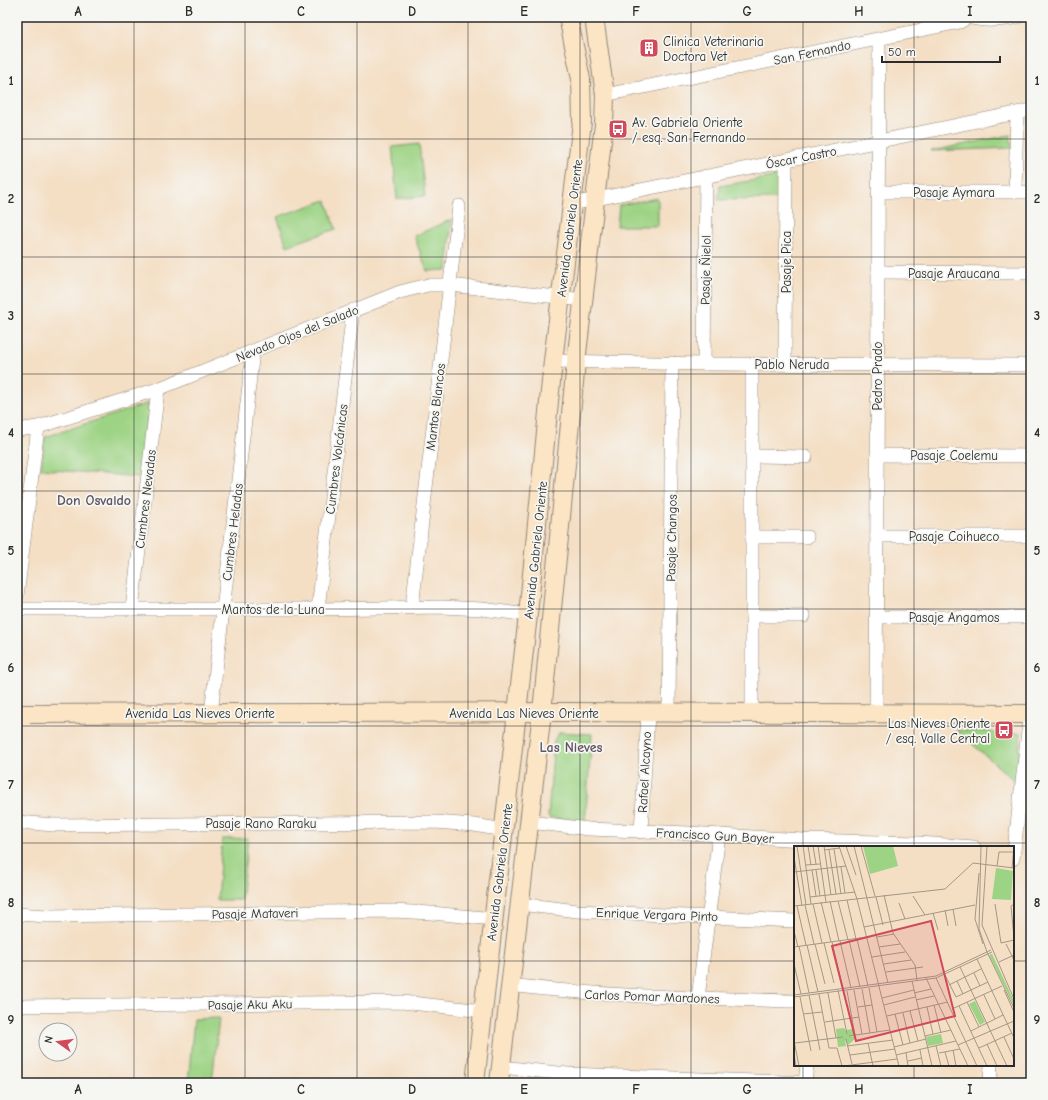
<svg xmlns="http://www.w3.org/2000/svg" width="1048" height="1100" font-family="'Comic Neue',sans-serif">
<rect width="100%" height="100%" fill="#f6f6f2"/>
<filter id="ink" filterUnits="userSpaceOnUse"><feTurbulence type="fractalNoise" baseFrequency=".025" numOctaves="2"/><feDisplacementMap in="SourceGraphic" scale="8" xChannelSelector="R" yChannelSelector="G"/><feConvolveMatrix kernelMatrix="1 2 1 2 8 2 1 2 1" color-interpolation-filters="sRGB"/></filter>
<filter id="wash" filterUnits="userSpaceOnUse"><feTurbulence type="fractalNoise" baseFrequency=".012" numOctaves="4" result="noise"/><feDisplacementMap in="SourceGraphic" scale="16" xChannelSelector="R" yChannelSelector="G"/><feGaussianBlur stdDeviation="0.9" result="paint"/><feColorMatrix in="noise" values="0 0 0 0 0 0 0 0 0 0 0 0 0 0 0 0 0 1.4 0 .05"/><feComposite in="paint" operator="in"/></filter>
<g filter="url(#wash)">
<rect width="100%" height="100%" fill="#f4dfc5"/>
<!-- green -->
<g fill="#9dd384" stroke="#647f58">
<polygon points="1010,135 1012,148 931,151"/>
<polygon points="419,144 425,196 397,199 392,147"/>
<polygon points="779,176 781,199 718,200 720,186"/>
<polygon points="658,198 658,226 617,226 619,205"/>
<polygon points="326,200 336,229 287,246 277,217"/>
<polygon points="452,219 447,270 427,271 414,236"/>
<polygon points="149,403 140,477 41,469 45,437"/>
<polygon points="956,730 1021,733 1016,782"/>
<polygon points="560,732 592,734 585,822 548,817 554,740"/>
<polygon points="248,838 241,900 217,900 222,839"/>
<polygon points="219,1018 212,1083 188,1083 194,1019"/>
</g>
</g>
<g filter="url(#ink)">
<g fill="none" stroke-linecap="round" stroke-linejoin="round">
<defs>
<g id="street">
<path d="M 968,17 C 985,22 1000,21 1018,17"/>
<polyline points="605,95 960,22 968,17"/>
<polyline points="878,192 1031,192"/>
<polyline points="1015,192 1017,113"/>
<polyline points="572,204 1031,110"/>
<polyline points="878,272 1031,273"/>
<polyline points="553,361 704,364 1031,365"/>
<polyline points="704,364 706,176"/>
<polyline points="785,364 786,160"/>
<polyline points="17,430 38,427 158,389 400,292 428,285 450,285 584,300"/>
<polyline points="877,455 1031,456"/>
<polyline points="752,456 806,457"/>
<polyline points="877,536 1031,536"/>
<polyline points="752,537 807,537"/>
<polyline points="17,596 38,427"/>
<polyline points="412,607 459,206"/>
<polyline points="17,609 318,609 441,607 482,609 528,615"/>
<polyline points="132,609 158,389"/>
<polyline points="318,609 353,310"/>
<polyline points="752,616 804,616"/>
<polyline points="876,617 1031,617"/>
<polyline points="211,713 253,351"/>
<polyline points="669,713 672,363"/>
<polyline points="752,713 752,364"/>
<polyline points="876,714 879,39"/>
<polyline points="17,822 54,825 435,822 474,825 504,830"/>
<polyline points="529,822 589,829 689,833 803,840 919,843 974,847"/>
<polyline points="641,832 648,713"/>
<polyline points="1013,859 1030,714"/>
<polyline points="520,904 577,911 795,921"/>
<polyline points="17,914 47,916 393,911 431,913 494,919"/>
<path d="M 510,985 C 604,997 700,998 795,1001"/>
<polyline points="698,998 719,835"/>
<polyline points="17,1006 402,1002 483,1011"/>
<polyline points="501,1067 568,1074 808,1083"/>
<polyline points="805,1083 807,1065"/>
<polyline points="990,1083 991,1065"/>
</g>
<g id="secondary">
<polyline points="17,714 565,712 1031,714"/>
<polyline points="475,1083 528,615 553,361 582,122 581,79 568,17"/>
<polyline points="499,1083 542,712 576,362 604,124 605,95 594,17"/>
</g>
</defs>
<!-- street casing -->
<use href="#street" stroke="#908578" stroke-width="14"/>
<!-- secondary casing -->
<use href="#secondary" stroke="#908578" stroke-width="20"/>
<!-- street -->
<use href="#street" stroke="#fff" stroke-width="13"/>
<!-- secondary -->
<use href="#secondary" stroke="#fce5c4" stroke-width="18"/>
</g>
</g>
<!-- grid -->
<path fill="none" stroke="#2b2b2b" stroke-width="1" stroke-opacity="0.55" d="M 134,17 L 134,1083M 245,17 L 245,1083M 357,17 L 357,1083M 468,17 L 468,1083M 580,17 L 580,1083M 691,17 L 691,1083M 803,17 L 803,847M 914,17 L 914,847M 17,139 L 1031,139M 17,257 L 1031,257M 17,374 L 1031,374M 17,491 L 1031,491M 17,609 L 1031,609M 17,726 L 1031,726M 17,843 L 1031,843M 17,961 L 795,961M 1013,961 L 1031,961M 803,1065 L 803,1083M 914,1065 L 914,1083"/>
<!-- icons -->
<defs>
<symbol id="building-square" viewBox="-11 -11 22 22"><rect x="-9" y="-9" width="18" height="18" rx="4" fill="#d1495b" stroke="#f6f6f2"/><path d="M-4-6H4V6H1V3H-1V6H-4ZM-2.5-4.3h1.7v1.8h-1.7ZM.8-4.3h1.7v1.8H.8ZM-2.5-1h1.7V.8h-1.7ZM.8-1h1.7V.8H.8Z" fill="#fff"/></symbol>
<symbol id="bus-square" viewBox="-11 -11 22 22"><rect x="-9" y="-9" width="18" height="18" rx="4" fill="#d1495b" stroke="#f6f6f2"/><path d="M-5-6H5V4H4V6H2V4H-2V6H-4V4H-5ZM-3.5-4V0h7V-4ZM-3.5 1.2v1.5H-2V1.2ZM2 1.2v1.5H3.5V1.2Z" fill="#fff"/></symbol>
</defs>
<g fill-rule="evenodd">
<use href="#building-square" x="638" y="37" width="22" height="22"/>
<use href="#bus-square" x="607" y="118" width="22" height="22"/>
<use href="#bus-square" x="993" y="719" width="22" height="22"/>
</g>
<g text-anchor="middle" stroke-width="3.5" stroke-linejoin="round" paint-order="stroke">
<!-- poi labels -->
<g font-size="13" fill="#2b2b2b" stroke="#f6f6f2" text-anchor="start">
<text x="663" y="46">Clinica Veterinaria<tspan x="663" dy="15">Doctora Vet</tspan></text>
<text x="632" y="127">Av. Gabriela Oriente<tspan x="632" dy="15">/ esq. San Fernando</tspan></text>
<text x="990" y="728" text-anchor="end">Las Nieves Oriente<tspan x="990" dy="15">/ esq. Valle Central</tspan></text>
</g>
<!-- street labels -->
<g font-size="13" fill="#2b2b2b" stroke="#f6f6f2">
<text transform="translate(812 52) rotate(-12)" y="5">San Fernando</text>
<text transform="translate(801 157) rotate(-11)" y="5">Óscar Castro</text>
<text x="954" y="197">Pasaje Aymara</text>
<text transform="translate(569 228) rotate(-83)" y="5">Avenida Gabriela Oriente</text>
<text transform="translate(786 262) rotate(-90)" y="5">Pasaje Pica</text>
<text transform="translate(705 270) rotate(-89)" y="5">Pasaje Ñielol</text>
<text x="954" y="278">Pasaje Araucana</text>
<text transform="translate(297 333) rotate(-22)" y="5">Nevado Ojos del Salado</text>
<text x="792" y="369">Pablo Neruda</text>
<text transform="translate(877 376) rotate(-90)" y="5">Pedro Prado</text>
<text transform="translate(435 407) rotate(-83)" y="5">Mantos Blancos</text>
<text x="954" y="460">Pasaje Coelemu</text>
<text transform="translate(336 459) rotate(-83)" y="5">Cumbres Volcánicas</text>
<text transform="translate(145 499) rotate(-83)" y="5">Cumbres Nevadas</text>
<text transform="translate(232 532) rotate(-83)" y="5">Cumbres Heladas</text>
<text x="954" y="541">Pasaje Coihueco</text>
<text transform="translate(671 538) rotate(-89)" y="5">Pasaje Changos</text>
<text transform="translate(535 550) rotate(-84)" y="5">Avenida Gabriela Oriente</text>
<text x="273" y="614">Mantos de la Luna</text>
<text x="954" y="622">Pasaje Angamos</text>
<text x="200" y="718">Avenida Las Nieves Oriente</text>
<text x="524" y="718">Avenida Las Nieves Oriente</text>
<text transform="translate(644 772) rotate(-87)" y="5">Rafael Alcayno</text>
<text x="261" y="828">Pasaje Rano Raraku</text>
<text transform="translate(715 835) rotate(3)" y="5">Francisco Gun Bayer</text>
<text transform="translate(499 872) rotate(-83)" y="5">Avenida Gabriela Oriente</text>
<text transform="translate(255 913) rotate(-1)" y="5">Pasaje Mataveri</text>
<text transform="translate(657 914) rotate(2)" y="5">Enrique Vergara Pinto</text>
<text transform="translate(652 996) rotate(2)" y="5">Carlos Pomar Mardones</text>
<text transform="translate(250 1004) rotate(-1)" y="5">Pasaje Aku Aku</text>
</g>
<!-- neighbourhood labels -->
<g font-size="14" font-weight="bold" fill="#615563" stroke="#f6f6f2">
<text x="94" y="505">Don Osvaldo</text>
<text x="571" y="752">Las Nieves</text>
</g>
</g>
<!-- overview -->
<g transform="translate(794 846)">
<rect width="220" height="220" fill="#f4dfc5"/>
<path d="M 69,0 L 99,0 L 104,20 L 76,28 ZM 202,22 L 219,25 L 217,54 L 198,53 ZM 198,108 L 220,155 L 220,160 L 195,109 ZM 181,155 L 191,176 L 186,179 L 175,158 ZM 50,182 L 51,184 L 59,183 L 60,189 L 56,191 L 60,190 L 61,193 L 54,199 L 51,194 L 52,200 L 44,201 L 42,183 ZM 147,188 L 149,197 L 134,200 L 132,191 Z" fill="#9dd384"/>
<path fill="none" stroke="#a49787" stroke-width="1" d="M 3,0 L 12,59M 9,0 L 17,58M 14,0 L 17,19M 19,0 L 22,18M 24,0 L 32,56M 30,0 L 37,49M 45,0 L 63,53 L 105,220M 52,0 L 62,29M 60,0 L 94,137M 67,0 L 81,50M 187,0 L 185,83 L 193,106 L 220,162M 193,0 L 188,79 L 220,153M 40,3 L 47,48M 30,4 L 46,2M 35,4 L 42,48M 0,11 L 8,60M 12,19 L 26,18M 203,20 L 205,6 L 219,6M 47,21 L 51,47M 218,22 L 220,0M 18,24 L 22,50M 22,24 L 26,50M 0,26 L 52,20M 185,27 L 181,73 L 189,98M 90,49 L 99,87 L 121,119 L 123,134M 119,50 L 131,69M 16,51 L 61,46M 82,51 L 89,79M 53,54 L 62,93M 36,55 L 45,95M 44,55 L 54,94M 27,56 L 37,96M 105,57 L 111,73M 19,58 L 28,97M 201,58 L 207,97 L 220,94M 220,58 L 217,60 L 220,92M 11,59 L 20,98M 0,60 L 151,43 L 179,17 L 220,22M 3,60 L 12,99M 159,63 L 162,80M 151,64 L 154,80M 139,67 L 144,84M 70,81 L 181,59M 0,85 L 4,101M 83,91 L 100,88M 63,93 L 74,140M 55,94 L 66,141M 46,95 L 57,142M 38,96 L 49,143M 30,97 L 40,137M 21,98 L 31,138M 212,98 L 220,114M 13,99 L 24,146M 5,100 L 15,147M 0,101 L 73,91M 85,101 L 106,98M 78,111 L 111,106M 183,113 L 220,192M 205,116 L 220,109M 0,118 L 7,148M 90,118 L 117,114M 166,121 L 213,220M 92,126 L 129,121M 180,127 L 186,140M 151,129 L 162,151 L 194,136M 132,132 L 174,220M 142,132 L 183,220M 118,135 L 138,220M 163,135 L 169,148M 155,139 L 187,123M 75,142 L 83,186M 68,143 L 76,187M 44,144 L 53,188M 60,144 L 68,188M 210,144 L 220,166M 53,145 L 61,189M 34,147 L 42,192M 120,147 L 137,143M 25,148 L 35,202 L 43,202 L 48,220M 0,149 L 142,130 L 197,104M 15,149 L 26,204M 190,149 L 201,173M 0,151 L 142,132 L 198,106M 6,151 L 17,205M 88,152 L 120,144M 122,154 L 140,150M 173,156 L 185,181M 90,159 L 121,151M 140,159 L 147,187M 165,160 L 193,220M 64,161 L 78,159M 133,161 L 139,188M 158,163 L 208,140M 116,165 L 124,195M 109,167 L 116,197M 9,168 L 28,166M 101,168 L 109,199M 93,170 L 154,156M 31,176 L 65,171M 177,185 L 209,169M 55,190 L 96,184M 131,190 L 157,184M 210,191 L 220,213M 52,193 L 58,218M 0,195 L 5,220M 1,197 L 49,191M 74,197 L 79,220M 193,198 L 203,220M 164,199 L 220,175M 53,200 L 99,194M 142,200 L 147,220M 100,201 L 132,193M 185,202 L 218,187M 126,204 L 129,220M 159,204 L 162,220M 151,206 L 155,220M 112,207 L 114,220M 145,207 L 166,203M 0,208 L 2,220M 56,209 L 101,203M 102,209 L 162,195M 114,215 L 128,212M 50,220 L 103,213"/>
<path fill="#d1495b" fill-opacity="0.15" stroke="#d1495b" stroke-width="2" d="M 137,75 L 161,170 L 62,195 L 38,100 Z"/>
<rect width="220" height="220" fill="none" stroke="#2b2b2b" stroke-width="2"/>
</g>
<!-- margin -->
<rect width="1048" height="1100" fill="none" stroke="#f6f6f2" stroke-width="44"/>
<!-- north arrow -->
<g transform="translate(58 1042) rotate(284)"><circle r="19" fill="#f6f6f2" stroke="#a5a5a2"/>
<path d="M0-3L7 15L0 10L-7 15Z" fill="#d1495b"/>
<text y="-6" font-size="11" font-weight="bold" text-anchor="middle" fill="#2b2b2b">N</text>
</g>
<!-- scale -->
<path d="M882 56v6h118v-6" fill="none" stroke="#2b2b2b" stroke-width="2"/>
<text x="888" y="56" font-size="12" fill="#2b2b2b" stroke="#f6f6f2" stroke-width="3" paint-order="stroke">50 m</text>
<rect x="22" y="22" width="1004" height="1056" fill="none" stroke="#2b2b2b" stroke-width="1.5"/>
<g font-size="13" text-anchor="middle" font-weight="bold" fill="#2b2b2b">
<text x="78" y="16">A</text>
<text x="189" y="16">B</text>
<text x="301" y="16">C</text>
<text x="412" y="16">D</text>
<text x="524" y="16">E</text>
<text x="636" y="16">F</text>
<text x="747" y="16">G</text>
<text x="859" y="16">H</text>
<text x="970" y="16">I</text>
<text x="11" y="85">1</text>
<text x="1037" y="85">1</text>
<text x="11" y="203">2</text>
<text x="1037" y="203">2</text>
<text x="11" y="320">3</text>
<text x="1037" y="320">3</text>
<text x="11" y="437">4</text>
<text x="1037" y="437">4</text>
<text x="11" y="555">5</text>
<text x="1037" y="555">5</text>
<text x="11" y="672">6</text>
<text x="1037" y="672">6</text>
<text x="11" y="789">7</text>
<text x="1037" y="789">7</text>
<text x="11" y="907">8</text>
<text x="1037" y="907">8</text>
<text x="11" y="1024">9</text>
<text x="1037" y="1024">9</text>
<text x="78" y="1094">A</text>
<text x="189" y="1094">B</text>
<text x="301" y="1094">C</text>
<text x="412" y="1094">D</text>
<text x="524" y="1094">E</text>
<text x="636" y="1094">F</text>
<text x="747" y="1094">G</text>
<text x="859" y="1094">H</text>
<text x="970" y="1094">I</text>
</g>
</svg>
